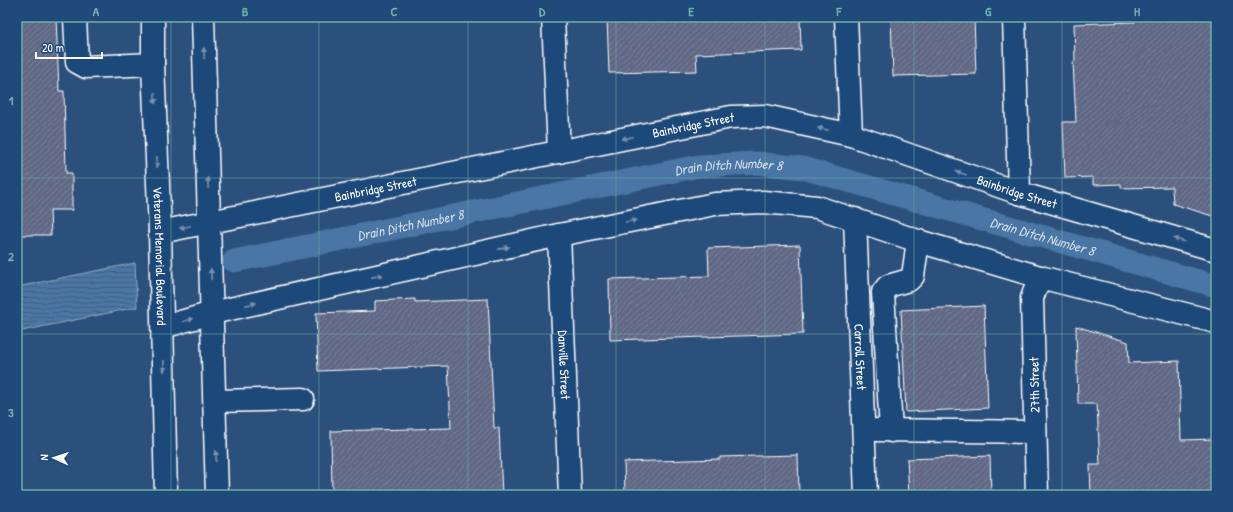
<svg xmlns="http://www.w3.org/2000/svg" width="1233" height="512" font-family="'Patrick Hand',sans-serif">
<defs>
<pattern id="water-rules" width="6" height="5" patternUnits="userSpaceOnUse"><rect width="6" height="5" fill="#4976a4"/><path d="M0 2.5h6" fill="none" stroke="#4b5f74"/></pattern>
<pattern id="building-hatch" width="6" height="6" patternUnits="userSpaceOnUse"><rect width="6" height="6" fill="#616886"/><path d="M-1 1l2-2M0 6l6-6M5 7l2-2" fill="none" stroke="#797f98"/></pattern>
</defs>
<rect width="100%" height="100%" fill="#2c507c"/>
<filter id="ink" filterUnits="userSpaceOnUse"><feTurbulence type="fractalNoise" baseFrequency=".025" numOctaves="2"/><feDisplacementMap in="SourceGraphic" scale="8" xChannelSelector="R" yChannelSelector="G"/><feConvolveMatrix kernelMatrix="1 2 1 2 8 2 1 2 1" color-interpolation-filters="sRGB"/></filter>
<g filter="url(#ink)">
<!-- water -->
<polygon fill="url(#water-rules)" stroke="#92adc8" points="135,263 137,307 17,332 17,287"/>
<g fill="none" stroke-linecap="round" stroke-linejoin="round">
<!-- canal -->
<path stroke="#4976a4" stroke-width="23" id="s1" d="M 234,261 L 699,166 L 756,163 L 803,168 L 1216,286"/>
</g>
<!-- building -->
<g fill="url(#building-hatch)" stroke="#fff">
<polygon points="17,17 56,17 59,91 64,91 66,173 72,173 72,210 50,210 51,235 17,235"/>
<polygon points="607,17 800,17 801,50 696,54 697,71 609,73"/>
<polygon points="891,17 974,17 976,74 893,76"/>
<polygon points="1135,17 1216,17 1216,217 1173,204 1172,187 1121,188 1121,184 1093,185 1093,177 1065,178 1063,122 1076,122 1073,62 1075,61 1074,24 1135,22"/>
<polygon points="800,245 803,334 610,340 609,279 709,276 708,248"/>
<polygon points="415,299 415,302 488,299 494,428 499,428 502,495 332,495 331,431 451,428 448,366 318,371 316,313 375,311 375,301"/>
<polygon points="984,306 988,408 906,412 901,310"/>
<polygon points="1076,326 1128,342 1129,363 1179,361 1181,440 1216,439 1216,495 1091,495 1090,465 1100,465 1097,404 1078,404"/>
<polygon points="798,455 799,495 625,495 624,462 720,459 720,457"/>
<polygon points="990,456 991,495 909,495 907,459"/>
</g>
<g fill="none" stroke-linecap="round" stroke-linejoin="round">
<defs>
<g id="minor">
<polyline points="75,17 77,62 86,67 153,64"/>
<polyline points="553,17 559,152"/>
<polyline points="846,17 851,135"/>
<polyline points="1014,17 1019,193"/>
<path id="s2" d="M 855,219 L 866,495"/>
<path id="s3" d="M 160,232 L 731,117 L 765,116 L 851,135 L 1019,193 L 1216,250"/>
<path id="s4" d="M 559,235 L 570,495"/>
<polyline points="163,327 212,313 559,235 715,204 763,202 817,207 918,241 1040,277 1216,322"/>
<polyline points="215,401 303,399"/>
<polyline points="877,430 1035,432"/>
<polyline points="891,431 883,292 888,286 909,280 913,276 918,241"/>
<polyline points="1037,495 1032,298 1040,277"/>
</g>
<g id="major">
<path id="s5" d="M 153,17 L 153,64 L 160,232 L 166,495"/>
<polyline points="203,17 217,495"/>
</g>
</defs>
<!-- minor casing -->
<use href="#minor" stroke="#fff" stroke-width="25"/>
<!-- major casing -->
<use href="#major" stroke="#fff" stroke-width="25"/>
<!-- minor -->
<use href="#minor" stroke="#1f4a7a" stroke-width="22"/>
<!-- major -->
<use href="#major" stroke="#1f4a7a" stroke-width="22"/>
</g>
<!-- one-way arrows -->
<defs><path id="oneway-solid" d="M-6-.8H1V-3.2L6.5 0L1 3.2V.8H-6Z"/></defs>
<g fill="#7992af">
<use href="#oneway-solid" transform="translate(204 53) rotate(-92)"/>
<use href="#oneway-solid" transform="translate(155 98) rotate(88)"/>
<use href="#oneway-solid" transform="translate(823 129) rotate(-168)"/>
<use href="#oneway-solid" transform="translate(627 138) rotate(168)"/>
<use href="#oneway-solid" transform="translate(157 162) rotate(88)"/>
<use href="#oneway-solid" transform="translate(961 173) rotate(-161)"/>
<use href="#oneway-solid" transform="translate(208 183) rotate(-92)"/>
<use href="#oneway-solid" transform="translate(631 221) rotate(-11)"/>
<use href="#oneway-solid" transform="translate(185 227) rotate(168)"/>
<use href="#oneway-solid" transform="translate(1179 240) rotate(-164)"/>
<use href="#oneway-solid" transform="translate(504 248) rotate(-13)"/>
<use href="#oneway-solid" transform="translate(211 274) rotate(-92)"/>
<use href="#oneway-solid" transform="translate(377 276) rotate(-13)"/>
<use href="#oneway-solid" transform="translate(251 304) rotate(-13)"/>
<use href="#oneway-solid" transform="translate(188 320) rotate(-16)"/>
<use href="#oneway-solid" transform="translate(164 366) rotate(89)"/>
<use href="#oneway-solid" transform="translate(216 456) rotate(-92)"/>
</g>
</g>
<!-- grid -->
<path fill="none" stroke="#6fada8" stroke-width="1" stroke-opacity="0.55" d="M 171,17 L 171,495M 319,17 L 319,495M 468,17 L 468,495M 616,17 L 616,495M 765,17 L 765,495M 914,17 L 914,495M 1062,17 L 1062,495M 17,178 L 1216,178M 17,334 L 1216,334"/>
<g text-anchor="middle" stroke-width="3" stroke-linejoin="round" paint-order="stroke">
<!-- street labels -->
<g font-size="13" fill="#fff" stroke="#1f4a7a">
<text dy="5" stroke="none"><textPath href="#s3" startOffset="544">Bainbridge Street</textPath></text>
<text dy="5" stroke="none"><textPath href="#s3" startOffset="220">Bainbridge Street</textPath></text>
<text dy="5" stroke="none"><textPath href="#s3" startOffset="880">Bainbridge Street</textPath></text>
<text dy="5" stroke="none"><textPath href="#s5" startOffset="239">Veterans Memorial Boulevard</textPath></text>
<text dy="5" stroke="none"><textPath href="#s2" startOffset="138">Carroll Street</textPath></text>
<text dy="5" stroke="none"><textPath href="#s4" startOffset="130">Danville Street</textPath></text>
<text transform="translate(1034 385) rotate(-91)" y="5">27th Street</text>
</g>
<!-- water labels -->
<g font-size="14" font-style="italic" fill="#d2dde8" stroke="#1f4a7a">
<text dy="5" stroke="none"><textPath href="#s1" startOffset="504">Drain Ditch Number 8</textPath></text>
<text dy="5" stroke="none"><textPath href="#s1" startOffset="180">Drain Ditch Number 8</textPath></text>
<text dy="5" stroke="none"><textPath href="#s1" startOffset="828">Drain Ditch Number 8</textPath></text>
</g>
</g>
<!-- margin -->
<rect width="1233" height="512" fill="none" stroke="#1f4a7a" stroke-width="44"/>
<!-- north arrow -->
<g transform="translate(54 458) rotate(273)" stroke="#1f4a7a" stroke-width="3" paint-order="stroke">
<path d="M0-3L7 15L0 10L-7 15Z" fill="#ffffff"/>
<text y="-6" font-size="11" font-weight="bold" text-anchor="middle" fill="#ffffff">N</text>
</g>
<!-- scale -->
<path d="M36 52v6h66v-6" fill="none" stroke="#ffffff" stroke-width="2"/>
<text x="42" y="52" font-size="12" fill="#ffffff" stroke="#1f4a7a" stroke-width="3" paint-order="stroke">20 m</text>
<rect x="22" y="22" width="1189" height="468" fill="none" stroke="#6fada8" stroke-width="1.5"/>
<g font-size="13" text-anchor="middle" font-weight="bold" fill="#6fada8">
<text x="96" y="16">A</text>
<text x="245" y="16">B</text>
<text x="394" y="16">C</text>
<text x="542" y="16">D</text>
<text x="691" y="16">E</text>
<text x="839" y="16">F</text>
<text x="988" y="16">G</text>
<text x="1137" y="16">H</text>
<text x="11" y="105">1</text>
<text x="11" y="261">2</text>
<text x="11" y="417">3</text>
</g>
</svg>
